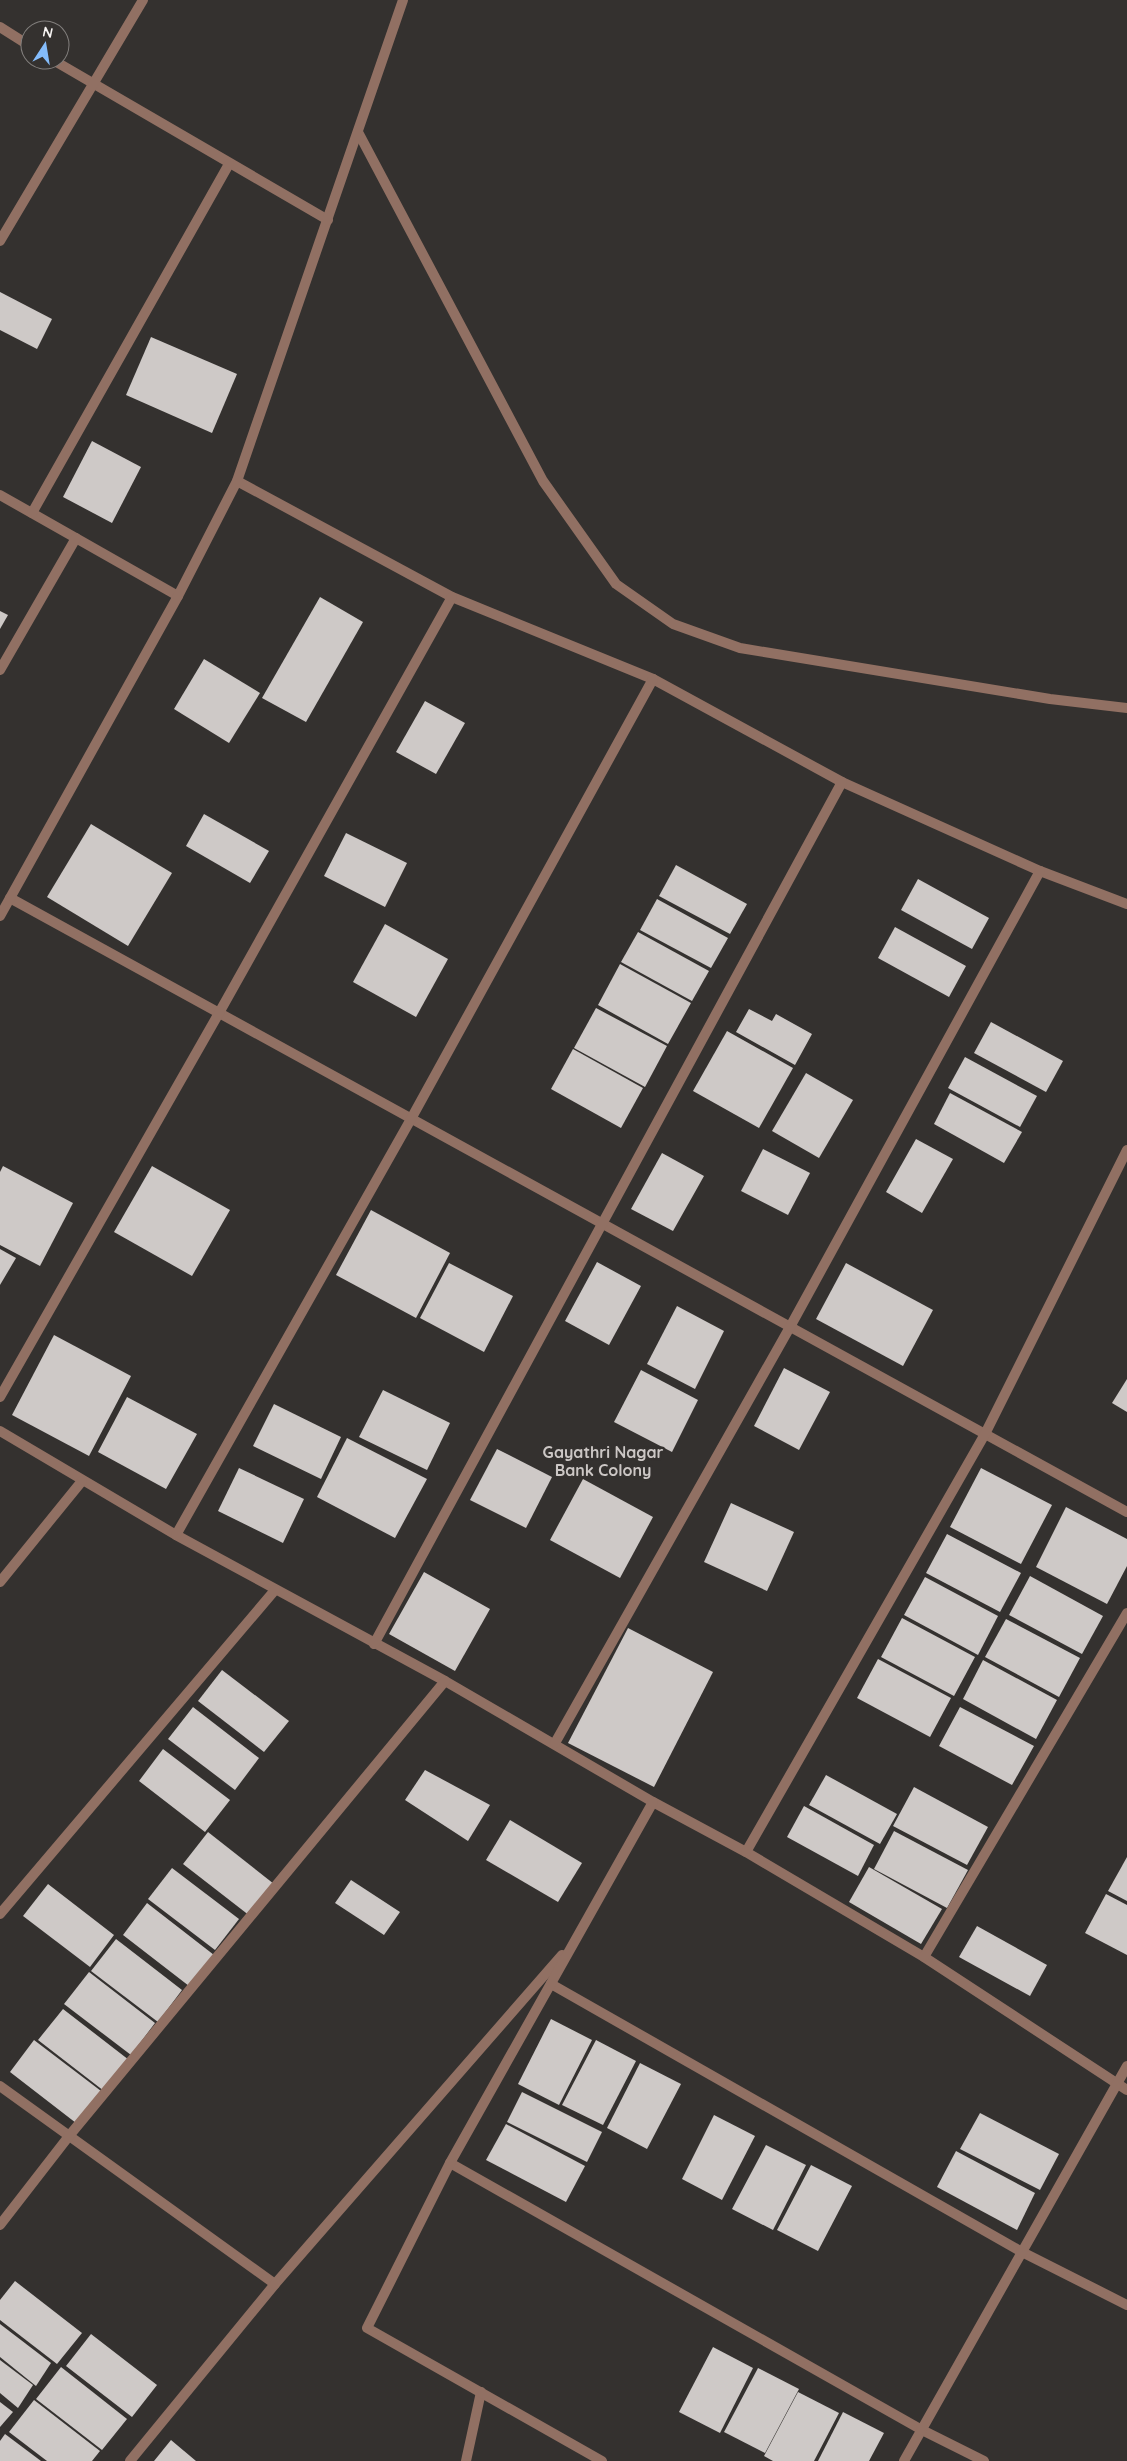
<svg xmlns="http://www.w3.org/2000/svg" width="1127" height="2461" font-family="Quicksand,sans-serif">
<rect width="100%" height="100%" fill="#34312f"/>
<!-- building -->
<g fill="#cec9c7">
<polygon points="0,292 52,319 37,349 0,330"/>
<polygon points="151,337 237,374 212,433 126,395"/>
<polygon points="92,441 141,467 112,523 63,497"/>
<polygon points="320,597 363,622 306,722 262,698"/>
<polygon points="0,611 8,615 0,629"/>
<polygon points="204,659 260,693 229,743 174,709"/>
<polygon points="425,701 465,723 436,774 396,752"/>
<polygon points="204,814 269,851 250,883 186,846"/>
<polygon points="91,824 172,873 128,946 47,897"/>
<polygon points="346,833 407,863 385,907 324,876"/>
<polygon points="676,865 747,904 730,934 659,896"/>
<polygon points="918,879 989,918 972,949 901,910"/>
<polygon points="657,899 728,938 711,968 640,930"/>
<polygon points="385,924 448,959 416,1017 353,982"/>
<polygon points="895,927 966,966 949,997 878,958"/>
<polygon points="638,932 709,971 692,1001 621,962"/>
<polygon points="620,964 691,1003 668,1044 598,1005"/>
<polygon points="596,1008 667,1046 645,1087 574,1048"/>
<polygon points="749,1009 772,1021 776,1014 812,1034 795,1065 736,1032"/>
<polygon points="991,1022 1063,1061 1046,1092 974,1053"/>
<polygon points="727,1031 793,1068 759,1128 693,1091"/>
<polygon points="573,1049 643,1088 621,1128 551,1089"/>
<polygon points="965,1057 1037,1096 1020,1127 948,1088"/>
<polygon points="806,1073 853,1100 819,1158 772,1131"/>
<polygon points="950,1093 1022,1132 1004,1163 934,1124"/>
<polygon points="916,1139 953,1159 922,1213 886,1192"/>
<polygon points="763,1149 810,1173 788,1215 741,1191"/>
<polygon points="662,1153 704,1176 673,1231 631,1209"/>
<polygon points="3,1166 73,1203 40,1266 0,1245 0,1172"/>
<polygon points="152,1166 230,1210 192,1276 114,1232"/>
<polygon points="371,1210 450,1253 416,1318 336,1275"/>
<polygon points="0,1249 16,1258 0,1285"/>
<polygon points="597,1262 641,1286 609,1345 565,1321"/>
<polygon points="449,1263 513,1296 484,1352 420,1318"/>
<polygon points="846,1263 933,1310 903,1366 816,1319"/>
<polygon points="677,1306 724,1331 695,1389 647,1364"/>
<polygon points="54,1335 131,1376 89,1456 12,1415"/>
<polygon points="784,1368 830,1392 799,1450 754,1426"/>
<polygon points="641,1370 698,1400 672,1452 614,1422"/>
<polygon points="1127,1379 1127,1412 1112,1403"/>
<polygon points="383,1390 450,1423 427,1470 359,1437"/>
<polygon points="127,1397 197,1434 166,1489 98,1452"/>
<polygon points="274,1404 341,1437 321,1479 253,1446"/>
<polygon points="347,1438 427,1479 395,1538 317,1497"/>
<polygon points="497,1449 552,1477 526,1528 470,1500"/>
<polygon points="239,1468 304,1499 283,1543 218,1511"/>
<polygon points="981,1468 1052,1505 1021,1564 950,1527"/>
<polygon points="583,1479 653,1517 620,1578 550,1540"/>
<polygon points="731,1503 794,1532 767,1591 704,1562"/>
<polygon points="1066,1507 1127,1539 1127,1566 1107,1604 1036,1567"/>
<polygon points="947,1534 1021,1573 1000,1612 926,1573"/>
<polygon points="424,1572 490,1609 455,1671 389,1634"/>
<polygon points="1030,1576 1103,1616 1082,1654 1009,1615"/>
<polygon points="925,1577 998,1616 978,1655 904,1615"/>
<polygon points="902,1618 975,1657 954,1696 881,1657"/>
<polygon points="1006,1619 1080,1658 1059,1697 985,1657"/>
<polygon points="628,1628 713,1672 654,1787 568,1743"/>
<polygon points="878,1659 951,1698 930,1737 857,1698"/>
<polygon points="983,1660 1057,1700 1036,1739 963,1699"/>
<polygon points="222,1670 289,1721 264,1752 198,1701"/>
<polygon points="193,1707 259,1758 235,1790 168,1739"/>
<polygon points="960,1707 1034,1746 1012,1785 939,1746"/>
<polygon points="163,1749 230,1800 205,1832 139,1781"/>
<polygon points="425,1770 490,1805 468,1841 405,1800"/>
<polygon points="826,1775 897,1814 880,1844 809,1805"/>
<polygon points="914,1787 988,1827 967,1865 893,1826"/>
<polygon points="804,1806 874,1845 858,1876 787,1837"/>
<polygon points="510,1820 582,1863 558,1902 486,1860"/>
<polygon points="894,1831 968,1870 947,1908 874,1869"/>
<polygon points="208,1832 274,1884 250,1916 183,1864"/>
<polygon points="1127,1857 1127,1901 1108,1891"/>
<polygon points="869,1867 942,1909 921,1944 849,1902"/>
<polygon points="172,1868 239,1919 215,1950 148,1899"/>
<polygon points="351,1880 400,1912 384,1935 335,1903"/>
<polygon points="48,1884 114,1935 90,1967 23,1916"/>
<polygon points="1106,1894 1127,1905 1127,1955 1085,1933"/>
<polygon points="147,1903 214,1955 189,1986 123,1935"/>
<polygon points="977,1926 1047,1965 1030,1996 959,1957"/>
<polygon points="116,1939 182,1990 158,2022 91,1971"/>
<polygon points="89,1972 155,2023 131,2055 64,2004"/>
<polygon points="63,2009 129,2060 104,2091 38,2040"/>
<polygon points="551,2019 592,2040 559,2105 518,2084"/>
<polygon points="34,2040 101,2091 76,2123 10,2072"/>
<polygon points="596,2040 636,2061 603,2125 562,2105"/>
<polygon points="640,2063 681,2084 647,2149 607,2128"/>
<polygon points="522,2092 602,2132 587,2162 507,2122"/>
<polygon points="980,2113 1059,2154 1040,2190 960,2149"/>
<polygon points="714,2115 755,2136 722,2200 682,2179"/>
<polygon points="506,2124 585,2166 566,2202 486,2160"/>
<polygon points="766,2145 806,2165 773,2230 732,2209"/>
<polygon points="956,2151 1035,2193 1017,2230 937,2187"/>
<polygon points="811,2165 852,2186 818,2251 777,2230"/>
<polygon points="15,2281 82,2333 57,2364 0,2320 0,2300"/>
<polygon points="0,2324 51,2363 36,2386 0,2357"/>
<polygon points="91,2334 157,2385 132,2417 66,2366"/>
<polygon points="713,2347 753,2368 720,2433 679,2412"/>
<polygon points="0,2360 33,2385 18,2408 0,2393"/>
<polygon points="61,2367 127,2419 102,2450 36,2399"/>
<polygon points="758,2368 799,2389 765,2453 724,2432"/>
<polygon points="798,2392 839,2413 814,2461 773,2461 764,2456"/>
<polygon points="34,2400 100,2451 92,2461 47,2461 9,2432"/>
<polygon points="0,2402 13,2412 0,2427"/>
<polygon points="843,2412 884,2433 869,2461 818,2461"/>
<polygon points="5,2434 41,2461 0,2461 0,2441"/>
<polygon points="171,2440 196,2461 154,2461"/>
</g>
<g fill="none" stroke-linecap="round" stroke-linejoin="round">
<!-- street -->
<g stroke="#917063" stroke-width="10">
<polyline points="0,27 30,46"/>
<polyline points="53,60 328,220"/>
<polyline points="358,132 543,481 616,584 673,624 740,648 1050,699 1127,708"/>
<polyline points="0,241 143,0"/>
<polyline points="237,481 452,597 653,679 842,782 1040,871 1127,904"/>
<polyline points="0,495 178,596"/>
<polyline points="32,513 229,164"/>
<polyline points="0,670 76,538"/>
<polyline points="10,898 1127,1512"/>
<polyline points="0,916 178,596 237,481 403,0"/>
<polyline points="0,1397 219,1013 452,597"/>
<polyline points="0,1431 176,1535 445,1681 653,1802 746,1852 924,1957 1127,2090"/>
<polyline points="176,1535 411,1119 653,679"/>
<polyline points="0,1582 82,1481"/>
<polyline points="374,1644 842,782"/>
<polyline points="555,1743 790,1327 1040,871"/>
<polyline points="746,1852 985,1434 1127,1150"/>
<polyline points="0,1914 275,1590"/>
<polyline points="924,1957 1127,1613"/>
<polyline points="551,1984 1022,2252 1127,2305"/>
<polyline points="0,2086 275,2284"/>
<polyline points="450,2163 922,2430 984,2461"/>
<polyline points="0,2225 69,2136 445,1681"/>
<polyline points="130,2461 275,2284 562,1955"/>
<polyline points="466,2461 481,2392"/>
<polyline points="602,2461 367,2328 450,2163 653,1802"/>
<polyline points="904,2461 1127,2066"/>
</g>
</g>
<g text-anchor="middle" stroke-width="5" stroke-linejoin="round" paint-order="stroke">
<!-- neighbourhood labels -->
<g font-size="16" font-weight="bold" fill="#ccc7c5" stroke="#34312f">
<text x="603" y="1458">Gayathri Nagar<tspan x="603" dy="18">Bank Colony</tspan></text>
</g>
</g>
<!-- north arrow -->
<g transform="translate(45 45) rotate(12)"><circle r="24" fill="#34312f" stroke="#827f7d"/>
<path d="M0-4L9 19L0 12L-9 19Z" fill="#84bcfb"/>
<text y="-8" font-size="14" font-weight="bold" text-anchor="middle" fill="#f7f4f3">N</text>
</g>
</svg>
